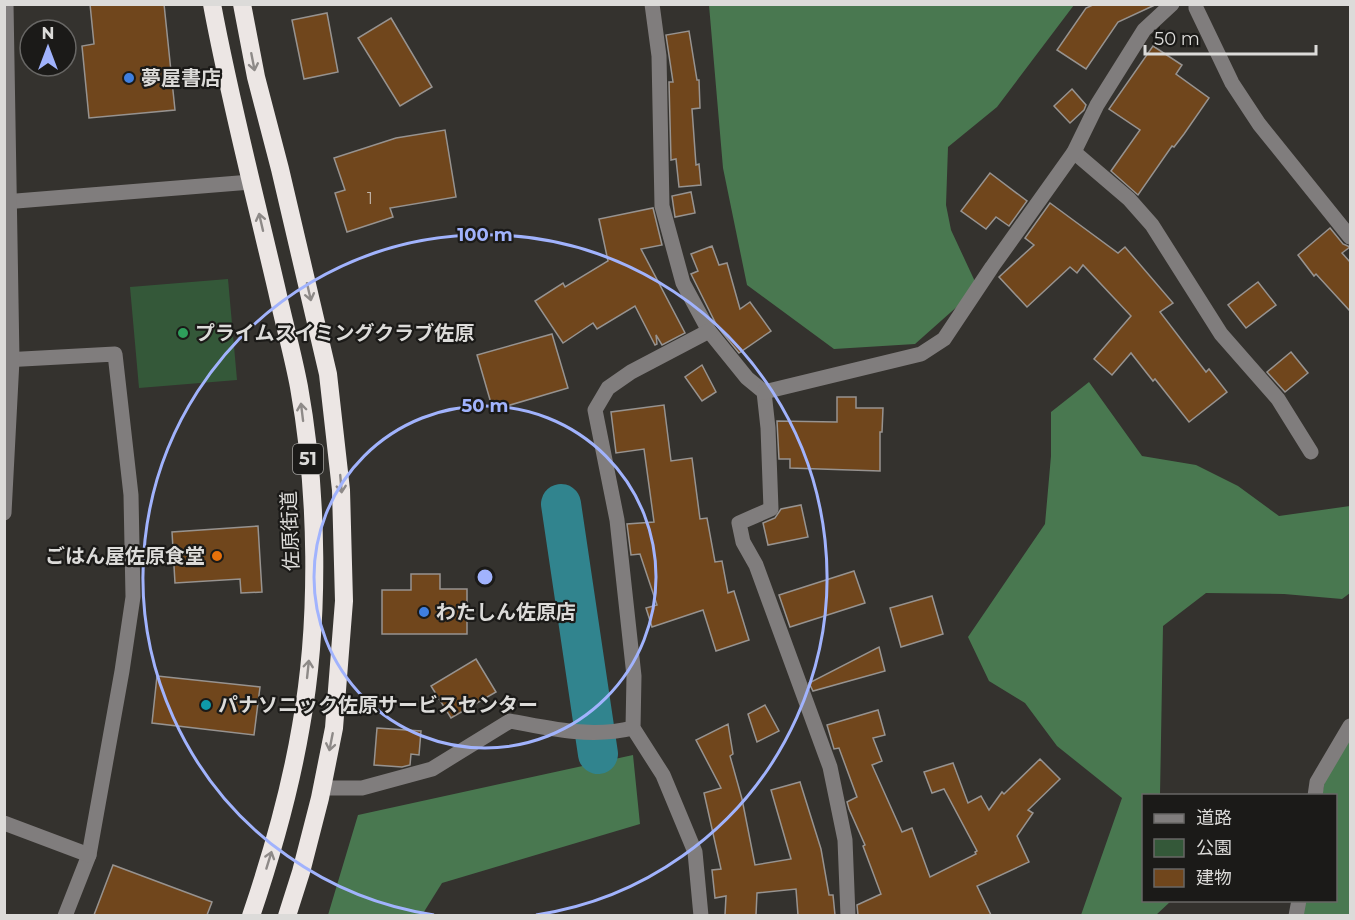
<svg xmlns="http://www.w3.org/2000/svg" width="1355" height="920" font-family="Montserrat,'Noto Sans JP',sans-serif">
<rect width="100%" height="100%" fill="#34322e"/>
<!-- green -->
<polygon fill="#345839" points="228,279 237,380 139,388 130,287"/>
<!-- forest -->
<g fill="#497850">
<polygon points="709,5 1074,5 997,107 948,147 946,205 951,230 978,288 915,344 834,349 747,285 723,168"/>
<polygon points="1089,382 1142,456 1196,465 1238,486 1279,516 1350,506 1350,593 1342,599 1284,594 1206,593 1163,626 1160,795 1144,796 1144,900 1171,901 1156,915 1081,915 1122,798 1057,746 1025,703 989,681 968,637 1045,524 1051,456 1051,412"/>
<polygon points="1350,739 1350,915 1303,916 1303,901 1336,900 1336,796 1322,795 1325,780"/>
<polygon points="633,755 640,824 442,883 422,915 328,915 358,815"/>
</g>
<g fill="none" stroke-linecap="round" stroke-linejoin="round">
<!-- river -->
<polyline stroke="#31848e" stroke-width="40" points="561,504 598,754"/>
</g>
<!-- building -->
<g fill="#70461c" stroke="#979390" stroke-width="1.5">
<polygon points="90,4 164,4 175,110 89,118 82,46 94,44"/>
<polygon points="1095,4 1157,4 1118,22 1086,69 1057,50 1086,8"/>
<polygon points="327,13 338,72 304,79 292,20"/>
<polygon points="391,18 432,87 400,106 358,38"/>
<polygon points="689,31 697,80 699,80 700,108 692,109 696,165 699,164 701,185 679,187 676,159 671,160 669,82 673,82 666,35"/>
<polygon points="1153,46 1182,65 1176,74 1209,98 1184,134 1174,147 1172,146 1138,195 1111,171 1140,130 1109,109"/>
<polygon points="1072,89 1086,105 1084,110 1070,123 1054,106"/>
<polygon points="445,130 456,197 390,208 393,217 347,232 335,193 345,190 334,158 396,138"/>
<polygon points="990,173 1027,201 1009,226 996,217 986,229 961,211"/>
<polygon points="691,192 695,213 675,217 672,196"/>
<polygon points="1050,203 1118,253 1125,247 1173,303 1160,312 1206,372 1209,369 1227,392 1189,422 1155,379 1153,381 1131,353 1112,375 1094,359 1131,316 1083,265 1077,273 1070,267 1027,307 999,277 1034,245 1025,238"/>
<polygon points="653,208 662,245 641,249 685,333 662,345 656,335 657,344 655,345 635,306 597,329 593,323 563,343 535,301 563,283 565,287 608,261 599,219"/>
<polygon points="1330,228 1343,244 1350,247 1342,253 1350,262 1350,311 1316,274 1314,276 1298,255"/>
<polygon points="712,246 719,265 727,263 740,309 750,302 771,331 739,353 717,326 691,274 698,271 691,254"/>
<polygon points="1258,282 1276,305 1246,328 1228,305"/>
<polygon points="552,334 568,388 493,410 477,355"/>
<polygon points="1291,352 1308,373 1285,392 1267,372"/>
<polygon points="702,365 716,392 702,401 685,377"/>
<polygon points="837,397 856,397 856,408 883,408 882,432 880,432 880,471 790,468 790,459 779,459 777,421 837,422"/>
<polygon points="664,405 671,461 692,458 700,519 707,518 715,562 722,561 728,593 734,591 749,640 716,651 703,610 652,627 646,608 657,605 640,554 631,555 627,524 654,522 644,449 616,453 611,412"/>
<polygon points="801,505 808,537 768,545 763,523 775,518 781,509"/>
<polygon points="258,526 262,592 241,593 240,579 175,583 172,532"/>
<polygon points="854,571 865,603 790,627 779,595"/>
<polygon points="411,574 440,574 440,589 467,589 467,634 382,634 382,590 411,590"/>
<polygon points="932,596 943,634 901,647 890,608"/>
<polygon points="879,647 885,671 813,691 809,683"/>
<polygon points="476,659 496,692 451,718 431,686"/>
<polygon points="157,676 260,687 254,735 152,723"/>
<polygon points="765,705 779,731 757,742 748,714"/>
<polygon points="878,710 885,735 873,738 882,761 872,765 902,832 912,828 930,877 976,854 975,852 977,851 944,789 932,793 924,772 953,763 968,803 981,796 989,810 1002,792 1004,794 1040,759 1060,779 1028,810 1033,813 1017,836 1029,862 977,886 991,915 858,915 857,905 881,894 863,846 865,845 849,809 847,802 857,797 839,748 834,749 827,725"/>
<polygon points="728,724 733,754 730,756 742,799 755,865 791,859 771,790 800,782 821,849 829,895 833,895 835,915 798,915 796,889 757,893 756,915 725,915 726,896 715,898 712,870 721,869 704,793 721,788 696,740"/>
<polygon points="377,728 421,731 419,755 411,754 410,765 402,767 374,765"/>
<polygon points="113,865 212,902 207,915 94,915"/>
</g>
<g fill="none" stroke-linecap="round" stroke-linejoin="round">
<!-- minor -->
<g stroke="#807d7d" stroke-width="15">
<polyline points="652,4 659,56 662,206 683,283 709,331 747,378 764,392 768,428 771,509 739,523 743,542 756,565 830,767 845,840 848,916"/>
<polyline points="1196,4 1196,8 1232,83 1259,124 1350,237"/>
<polyline points="1074,152 1129,199 1152,225 1221,334 1278,399 1311,452"/>
<polyline points="4,202 251,182"/>
<polyline points="4,360 115,354 131,495 133,597 122,671 89,855 65,916"/>
<polyline points="764,392 921,354 944,339 992,267 1074,152 1097,105 1144,30 1172,4"/>
<polyline points="4,513 12,360 6,4"/>
<path d="M 322,788 L 362,788 L 432,769 L 510,721 C 551,729 592,738 633,728"/>
<polyline points="1315,796 1317,782 1350,726"/>
<polyline points="4,823 89,855"/>
<polyline points="701,916 695,852 663,775 633,728 634,676 617,520 595,410 608,388 631,372 709,331"/>
<polyline points="1296,916 1299,900"/>
</g>
<!-- highway -->
<g stroke="#ece6e4" stroke-width="18">
<path d="M 212,4 C 230,101 255,196 277,291 C 284,323 293,355 299,387 C 318,492 320,621 301,726 C 290,791 272,854 251,916"/>
<polyline points="242,4 256,77 280,169 328,374 341,490 344,601 334,728 320,798 301,872 287,916"/>
</g>
</g>
<!-- one-way arrows -->
<defs><path id="oneway-shaft" d="M-6 0H5M1.5-3L5.5 0L1.5 3" fill="none" stroke-width="1.6" stroke-linecap="round" stroke-linejoin="round" transform="scale(1.5)"/></defs>
<g stroke="#8e8a88">
<use href="#oneway-shaft" transform="translate(253 62) rotate(79)"/>
<use href="#oneway-shaft" transform="translate(261 222) rotate(-103)"/>
<use href="#oneway-shaft" transform="translate(309 292) rotate(77)"/>
<use href="#oneway-shaft" transform="translate(302 412) rotate(-97)"/>
<use href="#oneway-shaft" transform="translate(341 484) rotate(85)"/>
<use href="#oneway-shaft" transform="translate(308 669) rotate(-84)"/>
<use href="#oneway-shaft" transform="translate(331 742) rotate(101)"/>
<use href="#oneway-shaft" transform="translate(269 860) rotate(-73)"/>
</g>
<!-- distance rings -->
<g fill="none" stroke="#a1b3fd" stroke-width="3">
<circle cx="485" cy="577" r="171"/>
<path d="M434 915A342 342 0 1 1 536 915"/>
</g>
<!-- markers -->
<g fill="#3f7fe0" stroke="#1b1a18" stroke-width="2">
<circle cx="129" cy="78" r="6"/>
<circle cx="424" cy="612" r="6"/>
</g>
<circle fill="#2e9e5b" stroke="#1b1a18" stroke-width="2" cx="183" cy="333" r="6"/>
<circle fill="#e8710a" stroke="#1b1a18" stroke-width="2" cx="217" cy="556" r="6"/>
<circle fill="#0f9aa8" stroke="#1b1a18" stroke-width="2" cx="206" cy="705" r="6"/>
<g text-anchor="middle" stroke-width="4.5" stroke-linejoin="round" paint-order="stroke">
<!-- number labels -->
<g font-size="16" fill="#c1b6aa">
<text x="370" y="204">1</text>
</g>
<!-- shield labels -->
<rect fill="#1b1a18" stroke="#a2a19f" stroke-width="1.5" x="293" y="444" width="30" height="30" rx="4.5"/>
<g font-size="18" font-weight="bold" fill="#dcdbd9">
<text x="308" y="465">51</text>
</g>
<!-- poi labels -->
<g font-size="20" font-weight="bold" fill="#dcdbd9" stroke="#1b1a18" text-anchor="start">
<text x="141" y="85">夢屋書店</text>
<text x="195" y="340">プライムスイミングクラブ佐原</text>
<text x="205" y="563" text-anchor="end">ごはん屋佐原食堂</text>
<text x="436" y="619">わたしん佐原店</text>
<text x="218" y="712">パナソニック佐原サービスセンター</text>
</g>
<!-- street labels -->
<g font-size="20" fill="#dcdbd9" stroke="#1b1a18">
<text transform="translate(290 531) rotate(-92)" y="7">佐原街道</text>
</g>
</g>
<circle cx="485" cy="577" r="9" fill="#a1b3fd" stroke="#1b1a18" stroke-width="3"/>
<g font-size="18" text-anchor="middle" font-weight="bold" fill="#a1b3fd" stroke="#1b1a18" stroke-width="4.5" stroke-linejoin="round" paint-order="stroke">
<text x="485" y="241">100 m</text>
<text x="485" y="412">50 m</text>
</g>
<!-- border -->
<rect width="1355" height="920" fill="none" stroke="#dcdbd9" stroke-width="12"/>
<!-- legend -->
<rect x="1142" y="794" width="195" height="108" fill="#1b1a18" stroke="#686765" stroke-width="1.5"/>
<rect x="1154" y="814" width="30" height="9" fill="#807d7d" stroke="#686765" stroke-width="1.5"/>
<text x="1196" y="824" font-size="18" fill="#dcdbd9">道路</text>
<rect x="1154" y="839" width="30" height="18" fill="#345839" stroke="#686765" stroke-width="1.5"/>
<text x="1196" y="854" font-size="18" fill="#dcdbd9">公園</text>
<rect x="1154" y="869" width="30" height="18" fill="#70461c" stroke="#686765" stroke-width="1.5"/>
<text x="1196" y="884" font-size="18" fill="#dcdbd9">建物</text>
<!-- north arrow -->
<g transform="translate(48 48)"><circle r="28" fill="#1b1a18" stroke="#686765" stroke-width="1.5"/>
<path d="M0-4.5L10 22L0 15L-10 22Z" fill="#a1b3fd"/>
<text y="-9" font-size="16" font-weight="bold" text-anchor="middle" fill="#dcdbd9">N</text>
</g>
<!-- scale -->
<path d="M1145 45v9h171v-9" fill="none" stroke="#dcdbd9" stroke-width="3"/>
<text x="1154" y="45" font-size="18" fill="#dcdbd9" stroke="#1b1a18" stroke-width="4.5" paint-order="stroke">50 m</text>
</svg>
